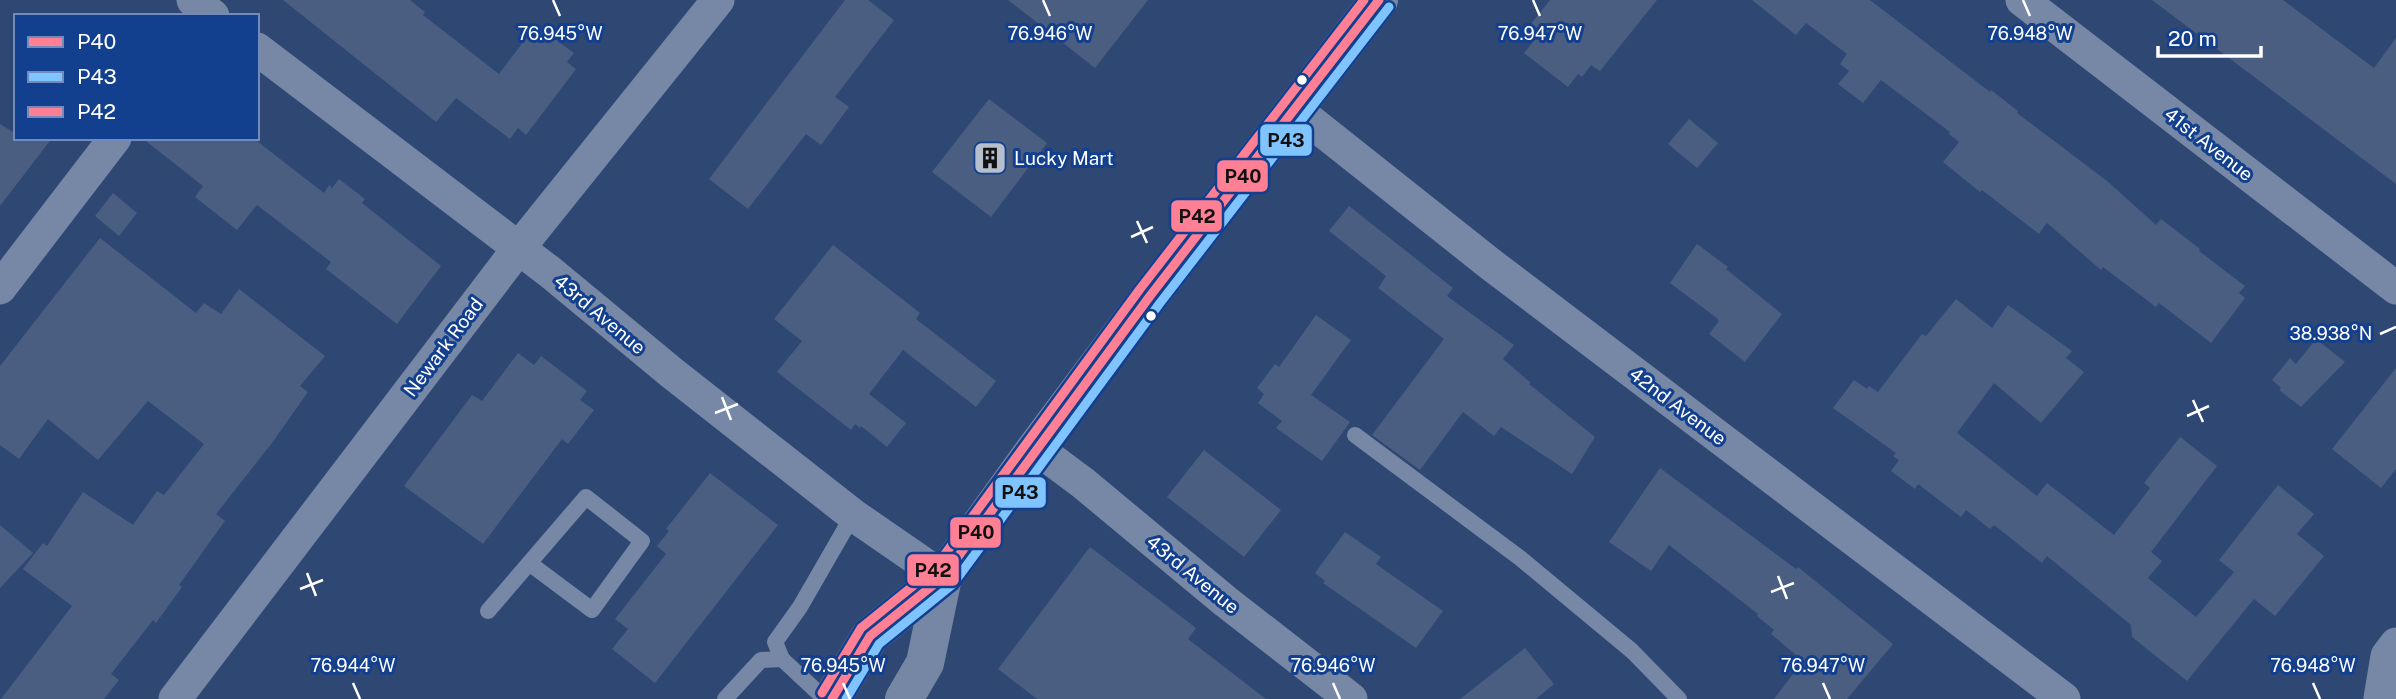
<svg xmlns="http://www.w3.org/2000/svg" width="2396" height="699" font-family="'Public Sans',sans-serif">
<rect width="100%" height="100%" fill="#2f4773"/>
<!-- building -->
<g fill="#4a5e81">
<polygon points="283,0 410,0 425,12 423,15 499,74 536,25 574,53 567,62 576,69 526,135 518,128 510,139 456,98 436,122"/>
<polygon points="845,0 868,0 894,20 835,97 849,107 821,145 806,134 748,209 709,179"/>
<polygon points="1008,0 1148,0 1095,68"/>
<polygon points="1550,0 1657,0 1600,71 1591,65 1582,77 1578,74 1568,87 1524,53 1533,42 1523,34"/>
<polygon points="1752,0 1870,0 1990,92 1991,90 2018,111 2017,113 2107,181 2156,225 2161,219 2200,249 2199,251 2245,286 2239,293 2245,298 2211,343 2159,303 2156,307 2103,267 2101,270 2047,223 2039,234 1982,190 1980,192 1943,162 1959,142 1949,134 1950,132 1881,80 1863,103 1838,84 1849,71 1840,64 1847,54 1806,23 1796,35"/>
<polygon points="2152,0 2283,0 2374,68 2396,38 2396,184"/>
<polygon points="989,99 1047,143 991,217 932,172"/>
<polygon points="1689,119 1718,143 1697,168 1668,144"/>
<polygon points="0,124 16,134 16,138 52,138 0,206"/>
<polygon points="142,138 253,138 324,193 329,185 332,188 339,179 365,199 362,203 441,266 397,324 326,269 331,262 257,205 237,230 195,197 203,186"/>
<polygon points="113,193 137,213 119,236 95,216"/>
<polygon points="1349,206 1453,288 1447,296 1514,345 1503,359 1531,383 1529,384 1595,437 1572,474 1501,427 1494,436 1463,412 1420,470 1372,435 1444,339 1378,288 1386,276 1329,231"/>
<polygon points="100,238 196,313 204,303 221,314 239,289 325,356 300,386 308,392 272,443 216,514 225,521 179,585 182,587 156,623 153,620 111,674 119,680 104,699 1,699 72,606 23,569 43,543 47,546 83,492 133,525 157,491 164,495 204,444 148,401 98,460 48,419 19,459 0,445 0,366"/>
<polygon points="1697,244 1728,267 1726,269 1782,314 1745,362 1709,334 1718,322 1718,319 1670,283"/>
<polygon points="833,245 920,313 916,319 996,381 976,407 903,350 869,394 906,423 887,447 861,426 860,428 855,424 851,430 777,372 802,341 774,319"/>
<polygon points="1956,299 1992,328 2008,305 2072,351 2066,358 2084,372 2041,423 1994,383 1957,433 2037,496 2047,483 2114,535 2150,488 2144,483 2180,437 2217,466 2151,552 2162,561 2148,578 2196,617 2234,572 2219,560 2278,485 2314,514 2297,534 2324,556 2275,616 2254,599 2187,681 2132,637 2131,625 2047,556 2042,563 1994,525 1990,529 1966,510 1961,517 1918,484 1915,489 1891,471 1899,460 1893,456 1896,453 1833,408 1854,380 1867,389 1869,386 1878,392 1922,334 1926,336"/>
<polygon points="1316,315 1351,340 1311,395 1350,422 1322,461 1276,428 1282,421 1258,403 1264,394 1257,388 1275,364 1279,367"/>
<polygon points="2316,339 2345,362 2301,407 2279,390 2281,388 2272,380 2290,358 2296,364"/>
<polygon points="518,353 534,365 541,356 587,391 580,400 594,410 568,444 562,439 483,544 404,486 472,395 482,401"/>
<polygon points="2396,368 2396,469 2381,488 2332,449"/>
<polygon points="1204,450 1281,510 1244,557 1167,497"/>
<polygon points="1660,468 1796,569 1798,567 1893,644 1847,699 1774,699 1803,661 1771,634 1774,630 1757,616 1758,614 1669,545 1651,571 1609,542"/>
<polygon points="710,473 778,525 655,683 612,649 628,629 615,619 666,554 657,546 669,531 666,529"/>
<polygon points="0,525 33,553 0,588"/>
<polygon points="1345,532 1381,557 1376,564 1443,611 1416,648 1323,583 1325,581 1315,573"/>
<polygon points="1090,547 1196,628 1188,639 1266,699 1037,699 998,669"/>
<polygon points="1525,648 1554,684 1536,699 1460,699"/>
</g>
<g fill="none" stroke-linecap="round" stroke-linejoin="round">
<!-- lane -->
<g stroke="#7688a6" stroke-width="16">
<polyline points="1355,435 1520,558 1632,651 1679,699"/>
<polyline points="488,611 586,497 642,541 592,610 529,563"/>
<polyline points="725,699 761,660 782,659"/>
<polyline points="825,699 782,659 775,642 800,607 853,515"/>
</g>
<!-- street -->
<g stroke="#7688a6" stroke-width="33">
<polyline points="193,0 213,16"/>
<polyline points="2022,0 2396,288"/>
<polyline points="257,49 550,272 672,373 853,515 943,577"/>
<polyline points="1295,109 1489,263 2064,699"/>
<polyline points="0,288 115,138"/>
<polyline points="1036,448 1083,483 1225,601 1351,699"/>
<polyline points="2380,698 2387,656 2396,644"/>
<polyline points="175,699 518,249 718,0"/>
</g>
<!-- primary -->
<g stroke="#7687a5" stroke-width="38">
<polyline points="832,699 870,636 943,577 1036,448 1150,296 1379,0"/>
<polyline points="904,699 925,663 943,577"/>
</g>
<defs>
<polyline id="bus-1" points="832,699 870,636 943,577 1150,296 1379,0"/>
<polyline id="bus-2" points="846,699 879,644 953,584 1160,303 1389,7"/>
<polyline id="bus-3" points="822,693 861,628 934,569 1140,289 1364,0"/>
</defs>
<!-- bus-1 casing -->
<use href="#bus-1" stroke="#133f8f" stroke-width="14"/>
<!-- bus-2 casing -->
<use href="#bus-2" stroke="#133f8f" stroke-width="14"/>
<!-- bus-3 casing -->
<use href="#bus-3" stroke="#133f8f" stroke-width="14"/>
<!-- bus-1 -->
<use href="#bus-1" stroke="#ff8094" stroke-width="9"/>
<!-- bus-2 -->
<use href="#bus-2" stroke="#80c4ff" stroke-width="9"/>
<!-- bus-3 -->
<use href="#bus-3" stroke="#ff8094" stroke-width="9"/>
</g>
<!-- ticks -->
<path fill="none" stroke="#fff" stroke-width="2.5" d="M 553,0 L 560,16M 1043,0 L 1050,16M 1533,0 L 1540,16M 2023,0 L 2030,16M 1137,221 L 1147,243M 1131,237 L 1153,227M 2380,334 L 2396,327M 722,397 L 731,420M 2193,400 L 2203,422M 715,413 L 738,404M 2187,416 L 2209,406M 307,573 L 316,596M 1778,576 L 1787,599M 300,589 L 323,580M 1771,592 L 1794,583M 353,683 L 360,699M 843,683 L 850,699M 1333,683 L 1340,699M 1823,683 L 1830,699M 2313,683 L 2320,699"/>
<!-- icons -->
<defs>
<symbol id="building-square" viewBox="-11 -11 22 22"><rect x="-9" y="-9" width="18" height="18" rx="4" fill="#b6bfce" stroke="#133f8f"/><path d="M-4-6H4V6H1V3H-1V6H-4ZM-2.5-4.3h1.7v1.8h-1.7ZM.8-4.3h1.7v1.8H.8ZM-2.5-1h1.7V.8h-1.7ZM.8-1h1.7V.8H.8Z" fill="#111"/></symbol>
</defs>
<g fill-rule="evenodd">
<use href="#building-square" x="971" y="139" width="38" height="38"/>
</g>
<!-- markers -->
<g fill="#fff" stroke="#133f8f" stroke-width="2.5">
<circle cx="1302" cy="80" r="6"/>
<circle cx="1151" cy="316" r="6"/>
</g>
<g text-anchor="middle" stroke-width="6" stroke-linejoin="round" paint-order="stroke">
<!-- street labels -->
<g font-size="19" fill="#fff" stroke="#133f8f">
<text transform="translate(2209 144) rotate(38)" y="7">41st Avenue</text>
<text transform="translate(600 314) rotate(40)" y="7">43rd Avenue</text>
<text transform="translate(443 347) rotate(-53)" y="7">Newark Road</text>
<text transform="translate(1678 406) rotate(37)" y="7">42nd Avenue</text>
<text transform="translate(1193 574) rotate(39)" y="7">43rd Avenue</text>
</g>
<!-- poi labels -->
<g font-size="19" fill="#fff" stroke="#133f8f" text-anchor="start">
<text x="1014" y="165">Lucky Mart</text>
</g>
</g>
<g font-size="18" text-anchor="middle" fill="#fff" stroke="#133f8f" stroke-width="6" stroke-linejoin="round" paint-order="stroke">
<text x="560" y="40">76.945°W</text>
<text x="1050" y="40">76.946°W</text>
<text x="1540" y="40">76.947°W</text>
<text x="2030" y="40">76.948°W</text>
<text x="2331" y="340">38.938°N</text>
<text x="353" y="672">76.944°W</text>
<text x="843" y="672">76.945°W</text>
<text x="1333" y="672">76.946°W</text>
<text x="1823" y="672">76.947°W</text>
<text x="2313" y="672">76.948°W</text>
</g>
<g stroke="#133f8f" stroke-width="2.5">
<rect x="1259" y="123" width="54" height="34" rx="7" fill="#80c4ff"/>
<rect x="1216" y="159" width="53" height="34" rx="7" fill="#ff8094"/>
<rect x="1170" y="199" width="53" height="34" rx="7" fill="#ff8094"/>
<rect x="994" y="476" width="53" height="33" rx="7" fill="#80c4ff"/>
<rect x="949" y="516" width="53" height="33" rx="7" fill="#ff8094"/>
<rect x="906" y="553" width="54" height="34" rx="7" fill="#ff8094"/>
</g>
<g font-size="19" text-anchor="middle" font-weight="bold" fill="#111">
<text x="1286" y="147">P43</text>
<text x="1243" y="183">P40</text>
<text x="1197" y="223">P42</text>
<text x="1020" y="499">P43</text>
<text x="976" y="539">P40</text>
<text x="933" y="577">P42</text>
</g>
<!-- legend -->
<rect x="14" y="14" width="245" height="126" fill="#133f8f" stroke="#718cbc" stroke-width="2"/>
<rect x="28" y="37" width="35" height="10" fill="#ff8094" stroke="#718cbc" stroke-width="2"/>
<text x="77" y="49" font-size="21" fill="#ffffff">P40</text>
<rect x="28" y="72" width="35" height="10" fill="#80c4ff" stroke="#718cbc" stroke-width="2"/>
<text x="77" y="84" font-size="21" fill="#ffffff">P43</text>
<rect x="28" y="107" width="35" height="10" fill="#ff8094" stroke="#718cbc" stroke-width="2"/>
<text x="77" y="119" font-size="21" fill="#ffffff">P42</text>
<!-- scale -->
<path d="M2158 46v10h103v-10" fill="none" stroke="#ffffff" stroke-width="3.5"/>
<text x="2168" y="46" font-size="21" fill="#ffffff" stroke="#133f8f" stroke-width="5" paint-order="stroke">20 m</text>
</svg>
